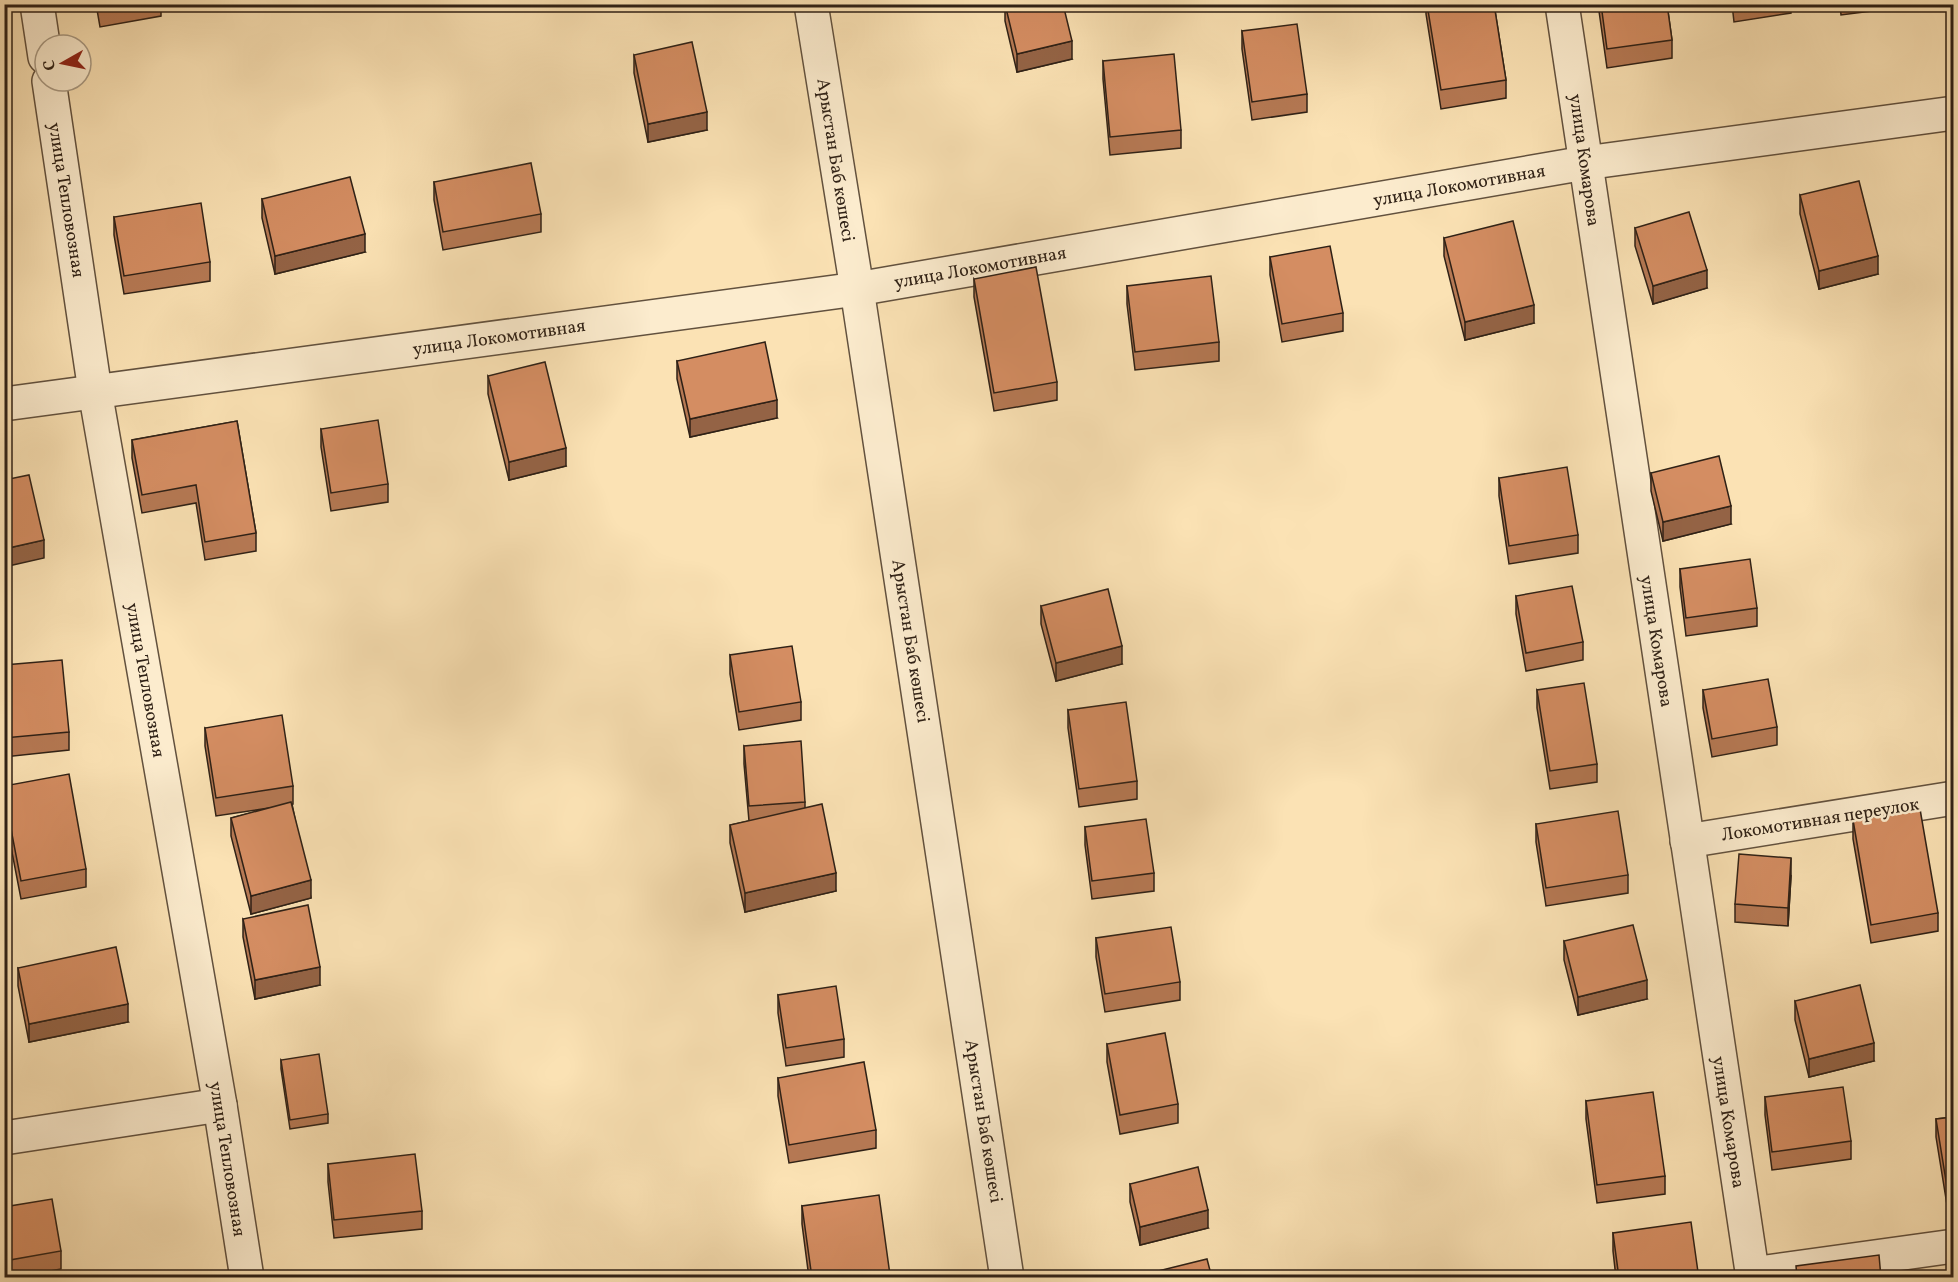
<svg xmlns="http://www.w3.org/2000/svg" width="1958" height="1282" font-family="Vollkorn,serif">
<rect width="100%" height="100%" fill="#fbe2b4"/>
<filter id="stains"><feTurbulence type="fractalNoise" baseFrequency=".00333" numOctaves="4"/><feColorMatrix values="0 0 0 0 .2 0 0 0 0 .09 0 0 0 0 .02 0 0 0 .5 -.17"/></filter>
<radialGradient id="worn" r=".72"><stop offset=".6" stop-color="#630" stop-opacity="0"/><stop offset="1" stop-color="#630" stop-opacity=".3"/></radialGradient>
<g fill="none" stroke-linecap="round" stroke-linejoin="round">
<defs>
<g id="minor">
<polyline points="37,4 45,57"/>
<polyline points="811,4 857,289 1007,1278"/>
<polyline points="1562,4 1753,1278"/>
<polyline points="49,81 95,391 220,1105 247,1278"/>
<polyline points="4,404 857,289 1585,163 1954,113"/>
<polyline points="1687,841 1954,798"/>
<polyline points="4,1138 220,1105"/>
<polyline points="1752,1274 1954,1246"/>
</g>
</defs>
<!-- minor casing -->
<use href="#minor" stroke="#62513e" stroke-width="36"/>
<!-- minor -->
<use href="#minor" stroke="#fcecce" stroke-width="33"/>
</g>
<!-- wall -->
<g fill="#b67954" stroke="#2f2116" stroke-width="1.5">
<polygon points="96,4 161,4 161,16 100,27"/>
<polygon points="1005,4 1072,59 1017,72 1005,21"/>
<polygon points="1426,4 1494,4 1506,80 1506,98 1441,109 1426,14"/>
<polygon points="1598,4 1667,4 1672,40 1672,58 1607,68"/>
<polygon points="1732,4 1791,4 1791,13 1734,22"/>
<polygon points="1840,4 1895,4 1895,8 1841,15"/>
<polygon points="1242,31 1307,94 1307,112 1252,120 1242,49"/>
<polygon points="634,55 707,130 648,142 634,73"/>
<polygon points="1103,61 1181,130 1181,148 1110,155 1103,79"/>
<polygon points="434,182 541,214 541,232 443,250 434,200"/>
<polygon points="1800,195 1878,274 1819,289 1800,214"/>
<polygon points="262,199 365,252 275,274 262,218"/>
<polygon points="114,217 210,262 210,281 124,294 114,235"/>
<polygon points="1635,228 1707,288 1653,304 1635,246"/>
<polygon points="1444,238 1534,323 1465,340 1444,256"/>
<polygon points="1270,257 1343,313 1343,331 1282,342 1270,275"/>
<polygon points="974,279 1057,382 1057,400 994,411 974,297"/>
<polygon points="1127,286 1219,342 1219,361 1135,370 1127,304"/>
<polygon points="677,361 777,418 690,437 677,379"/>
<polygon points="488,376 566,466 509,480 488,394"/>
<polygon points="237,421 256,533 256,551 205,560 196,503 142,513 132,458 132,440"/>
<polygon points="321,429 388,484 388,502 331,511 321,447"/>
<polygon points="1651,473 1731,524 1663,541 1651,491"/>
<polygon points="1499,478 1578,535 1578,553 1509,564 1499,496"/>
<polygon points="1680,569 1757,608 1757,626 1686,636 1680,587"/>
<polygon points="1516,596 1583,642 1583,660 1526,671 1516,614"/>
<polygon points="1041,606 1122,664 1056,681 1041,624"/>
<polygon points="730,655 801,702 801,720 739,730 730,674"/>
<polygon points="4,665 69,732 69,750 4,757"/>
<polygon points="1537,690 1597,764 1597,782 1550,789 1537,708"/>
<polygon points="1703,690 1777,727 1777,745 1712,757 1703,708"/>
<polygon points="1068,710 1137,781 1137,799 1079,807 1068,728"/>
<polygon points="205,728 293,786 293,804 292,804 311,898 251,914 231,836 231,818 269,808 216,816 205,746"/>
<polygon points="744,746 805,802 805,808 836,891 745,912 730,843 730,825 749,821 744,764"/>
<polygon points="4,786 86,869 86,887 21,899 4,811"/>
<polygon points="1853,820 1938,913 1938,931 1871,943 1853,839"/>
<polygon points="1536,824 1628,875 1628,893 1546,906 1536,842"/>
<polygon points="1085,827 1154,873 1154,891 1092,899 1085,845"/>
<polygon points="1791,876 1788,926 1735,922 1735,904"/>
<polygon points="243,919 320,985 255,999 243,937"/>
<polygon points="1096,938 1180,982 1180,1000 1105,1012 1096,957"/>
<polygon points="1564,941 1647,999 1578,1015 1564,960"/>
<polygon points="18,968 128,1022 29,1042 18,986"/>
<polygon points="778,995 844,1039 844,1057 786,1066 778,1013"/>
<polygon points="1795,1001 1874,1061 1809,1077 1795,1020"/>
<polygon points="1107,1044 1178,1104 1178,1123 1120,1134 1107,1062"/>
<polygon points="281,1060 328,1114 328,1123 290,1129 281,1069"/>
<polygon points="778,1078 876,1130 876,1148 789,1163 778,1096"/>
<polygon points="1765,1097 1851,1141 1851,1159 1772,1170 1765,1115"/>
<polygon points="1586,1101 1665,1176 1665,1194 1597,1203 1586,1119"/>
<polygon points="1953,1117 1953,1204 1947,1205 1936,1137 1936,1119"/>
<polygon points="328,1164 422,1211 422,1229 334,1238 328,1182"/>
<polygon points="1130,1184 1208,1228 1140,1245 1130,1202"/>
<polygon points="802,1206 890,1275 890,1278 809,1278 802,1224"/>
<polygon points="4,1207 61,1251 61,1269 13,1278 4,1278"/>
<polygon points="1613,1233 1698,1272 1698,1278 1616,1278 1613,1251"/>
</g>
<!-- shaded-wall -->
<g fill="#946345" stroke="#2f2116" stroke-width="1.5">
<polygon points="1072,41 1072,59 1017,72 1017,54"/>
<polygon points="707,112 707,130 648,142 648,124"/>
<polygon points="365,234 365,252 275,274 275,256"/>
<polygon points="1878,256 1878,274 1819,289 1819,271"/>
<polygon points="1707,270 1707,288 1653,304 1653,286"/>
<polygon points="1534,305 1534,323 1465,340 1465,322"/>
<polygon points="777,400 777,418 690,437 690,419"/>
<polygon points="566,448 566,466 509,480 509,462"/>
<polygon points="1731,506 1731,524 1663,541 1663,522"/>
<polygon points="44,540 44,558 4,567 4,549"/>
<polygon points="1122,646 1122,664 1056,681 1056,663"/>
<polygon points="1791,858 1791,876 1788,926 1788,908"/>
<polygon points="836,873 836,891 745,912 745,893"/>
<polygon points="311,880 311,898 251,914 251,896"/>
<polygon points="320,967 320,985 255,999 255,980"/>
<polygon points="1647,980 1647,999 1578,1015 1578,997"/>
<polygon points="128,1004 128,1022 29,1042 29,1024"/>
<polygon points="1874,1043 1874,1061 1809,1077 1809,1059"/>
<polygon points="1208,1210 1208,1228 1140,1245 1140,1227"/>
</g>
<!-- building -->
<g fill="#d48d62" stroke="#2f2116" stroke-width="1.5">
<polygon points="100,4 123,4 100,9"/>
<polygon points="1005,4 1063,4 1072,41 1017,54"/>
<polygon points="1427,4 1494,4 1506,80 1441,90"/>
<polygon points="1601,4 1667,4 1672,40 1607,49"/>
<polygon points="1297,24 1307,94 1252,102 1242,31"/>
<polygon points="692,42 707,112 648,124 634,55"/>
<polygon points="1174,54 1181,130 1110,137 1103,61"/>
<polygon points="531,163 541,214 443,232 434,182"/>
<polygon points="350,177 365,234 275,256 262,199"/>
<polygon points="1859,181 1878,256 1819,271 1800,195"/>
<polygon points="201,203 210,262 124,276 114,217"/>
<polygon points="1689,212 1707,270 1653,286 1635,228"/>
<polygon points="1513,221 1534,305 1465,322 1444,238"/>
<polygon points="1330,246 1343,313 1282,324 1270,257"/>
<polygon points="1036,267 1057,382 994,393 974,279"/>
<polygon points="1211,276 1219,342 1135,352 1127,286"/>
<polygon points="765,342 777,400 690,419 677,361"/>
<polygon points="545,362 566,448 509,462 488,376"/>
<polygon points="378,420 388,484 331,493 321,429"/>
<polygon points="237,421 256,533 205,542 196,485 142,495 132,440"/>
<polygon points="1719,456 1731,506 1663,522 1651,473"/>
<polygon points="1567,467 1578,535 1509,546 1499,478"/>
<polygon points="29,475 44,540 4,549 4,480"/>
<polygon points="1750,559 1757,608 1686,618 1680,569"/>
<polygon points="1572,586 1583,642 1526,653 1516,596"/>
<polygon points="1108,589 1122,646 1056,663 1041,606"/>
<polygon points="792,646 801,702 739,712 730,655"/>
<polygon points="62,660 69,732 4,738 4,665"/>
<polygon points="1768,679 1777,727 1712,739 1703,690"/>
<polygon points="1584,683 1597,764 1550,771 1537,690"/>
<polygon points="1126,702 1137,781 1079,789 1068,710"/>
<polygon points="282,715 293,786 216,798 205,728"/>
<polygon points="801,741 805,802 749,806 744,746"/>
<polygon points="69,774 86,869 21,881 4,793 4,786"/>
<polygon points="291,802 311,880 251,896 231,818"/>
<polygon points="822,804 836,873 745,893 730,825"/>
<polygon points="1920,809 1938,913 1871,925 1853,820"/>
<polygon points="1618,811 1628,875 1546,888 1536,824"/>
<polygon points="1146,819 1154,873 1092,881 1085,827"/>
<polygon points="1739,854 1791,858 1788,908 1735,904"/>
<polygon points="308,905 320,967 255,980 243,919"/>
<polygon points="1633,925 1647,980 1578,997 1564,941"/>
<polygon points="1171,927 1180,982 1105,994 1096,938"/>
<polygon points="116,947 128,1004 29,1024 18,968"/>
<polygon points="1860,985 1874,1043 1809,1059 1795,1001"/>
<polygon points="836,986 844,1039 786,1048 778,995"/>
<polygon points="1165,1033 1178,1104 1120,1115 1107,1044"/>
<polygon points="319,1054 328,1114 290,1120 281,1060"/>
<polygon points="864,1062 876,1130 789,1145 778,1078"/>
<polygon points="1843,1087 1851,1141 1772,1152 1765,1097"/>
<polygon points="1653,1092 1665,1176 1597,1185 1586,1101"/>
<polygon points="1953,1117 1953,1186 1947,1187 1936,1119"/>
<polygon points="415,1154 422,1211 334,1220 328,1164"/>
<polygon points="1198,1167 1208,1210 1140,1227 1130,1184"/>
<polygon points="879,1195 890,1275 873,1278 812,1278 802,1206"/>
<polygon points="52,1199 61,1251 4,1261 4,1207"/>
<polygon points="1691,1222 1698,1272 1655,1278 1619,1278 1613,1233"/>
<polygon points="1879,1255 1881,1278 1797,1278 1796,1266"/>
<polygon points="1207,1259 1212,1278 1147,1278 1146,1274"/>
</g>
<g text-anchor="middle" stroke-width="5" stroke-linejoin="round" paint-order="stroke">
<!-- street labels -->
<g font-size="18" fill="#2f2116" stroke="#fcecce">
<text transform="translate(836 160) rotate(81)" y="6">Арыстан Баб көшесі</text>
<text transform="translate(1585 160) rotate(82)" y="6">улица Комарова</text>
<text transform="translate(1459 185) rotate(-10)" y="6">улица Локомотивная</text>
<text transform="translate(67 200) rotate(81)" y="6">улица Тепловозная</text>
<text transform="translate(980 267) rotate(-10)" y="6">улица Локомотивная</text>
<text transform="translate(499 337) rotate(-8)" y="6">улица Локомотивная</text>
<text transform="translate(911 641) rotate(81)" y="6">Арыстан Баб көшесі</text>
<text transform="translate(1657 641) rotate(81)" y="6">улица Комарова</text>
<text transform="translate(146 680) rotate(80)" y="6">улица Тепловозная</text>
<text transform="translate(1820 819) rotate(-9)" y="6">Локомотивная переулок</text>
<text transform="translate(984 1121) rotate(81)" y="6">Арыстан Баб көшесі</text>
<text transform="translate(1729 1122) rotate(81)" y="6">улица Комарова</text>
<text transform="translate(228 1159) rotate(81)" y="6">улица Тепловозная</text>
</g>
</g>
<!-- margin -->
<rect width="1958" height="1282" fill="none" stroke="#fbe2b4" stroke-width="24"/>
<rect x="6" y="6" width="1946" height="1270" fill="none" stroke="#2f2116" stroke-width="3"/>
<rect x="12" y="12" width="1934" height="1258" fill="none" stroke="#2f2116" stroke-width="1.5"/>
<!-- north arrow -->
<g transform="translate(63 63) rotate(261)"><circle r="28" fill="#fcecce" stroke="#aa9b84" stroke-width="1.5"/>
<path d="M0-4.5L10 22L0 15L-10 22Z" fill="#8f2418"/>
<text y="-9" font-size="16" font-weight="bold" text-anchor="middle" fill="#2f2116">С</text>
</g>
<rect width="100%" height="100%" filter="url(#stains)"/>
<rect width="100%" height="100%" fill="url(#worn)"/>
</svg>
